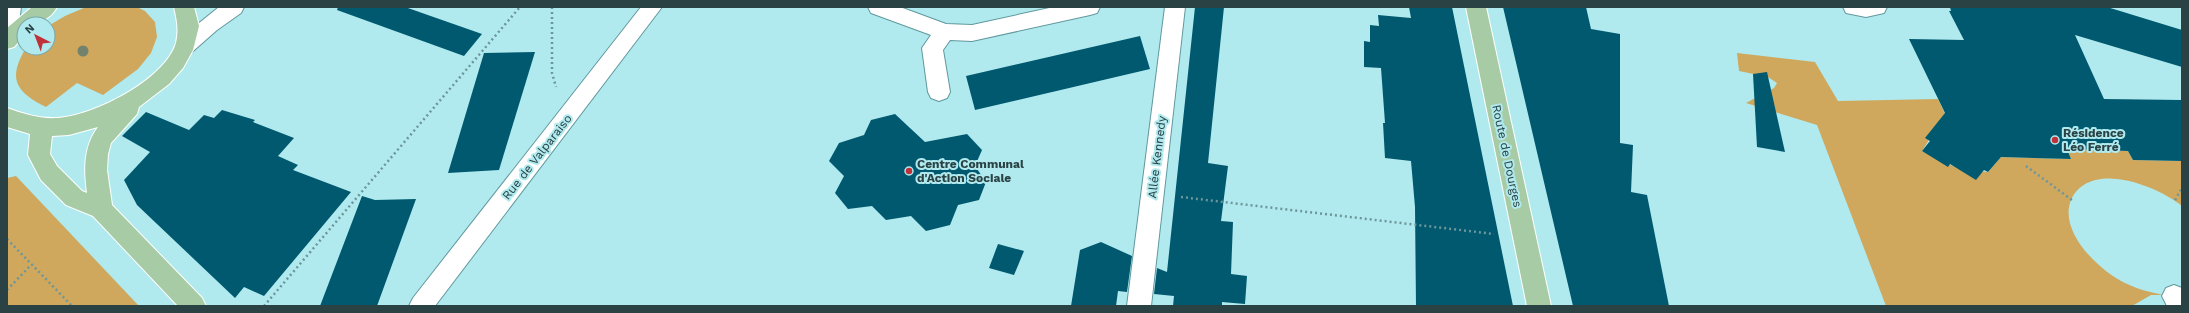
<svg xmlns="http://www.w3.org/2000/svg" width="2189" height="313" font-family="'Work Sans',sans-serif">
<rect width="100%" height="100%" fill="#b0eaef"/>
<!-- green -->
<g fill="#cfa85d">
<path d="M 86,7 L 137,7 L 145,11 L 155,22 L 157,37 L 151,53 L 138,69 L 103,95 L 77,83 L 46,107 C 16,92 7,79 26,48 L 48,48 L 48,26 L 65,16 Z"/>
<path d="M 1737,53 L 1815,62 L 1838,101 L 1938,99 L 1945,114 L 1922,151 L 1959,169 L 1988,172 L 2001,157 L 2071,159 L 2067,149 L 2128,151 L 2133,160 L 2182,161 L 2182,206 C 2157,186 2090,159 2071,200 C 2058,232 2100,271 2125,283 C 2137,289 2150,292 2163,295 L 2151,295 L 2132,306 L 1886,306 L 1817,125 L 1746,103 L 1774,88 L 1777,83 L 1768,77 L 1739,71 Z"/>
<polygon points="16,176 139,306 7,306 7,178"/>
</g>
<!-- building -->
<g fill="#00596f">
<polygon points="338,7 405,7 482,34 464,56 337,10"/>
<polygon points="1195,7 1224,7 1208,163 1228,166 1221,221 1233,222 1231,274 1247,276 1245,304 1222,302 1222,306 1173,306 1174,296 1154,294 1157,268 1167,272"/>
<polygon points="1409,7 1452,7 1513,306 1416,306 1415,207 1411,161 1385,158 1383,123 1385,123 1381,68 1364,67 1364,41 1370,42 1370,25 1379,26 1378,15 1411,18"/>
<polygon points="1503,7 1586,7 1591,29 1620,34 1620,143 1633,145 1631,192 1647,195 1669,306 1573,306"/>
<polygon points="1950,7 2107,7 2182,30 2182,67 2075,35 2104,99 2182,100 2182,161 2133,160 2128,151 2067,149 2071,159 2001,157 1988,172 1984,170 1976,180 1950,164 1948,167 1922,151 1930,141 1925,138 1945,113 1909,39 1964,40 1949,11 1951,11"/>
<polygon points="1140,36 1150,69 975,110 966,76"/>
<polygon points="535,52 499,170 448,173 484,53"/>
<polygon points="1767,72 1785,152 1757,147 1753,74"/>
<polygon points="222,110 255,120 253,122 294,138 278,156 298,165 293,170 351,192 264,296 244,287 235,298 137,205 124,180 150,152 122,136 146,112 189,130 204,115 214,118"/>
<polygon points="895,114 925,142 967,134 982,150 975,166 986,182 979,200 958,205 950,225 926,231 911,216 886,220 872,206 848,209 835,193 844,176 829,161 839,143 864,135 871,120"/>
<polygon points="362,196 375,200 416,199 377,306 320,306"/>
<polygon points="1101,242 1132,256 1127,292 1118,291 1116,306 1071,306 1080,250"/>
<polygon points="998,244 1024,251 1014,275 989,268"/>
</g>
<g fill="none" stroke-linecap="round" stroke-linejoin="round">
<defs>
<g id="minor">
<polygon points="7,7 21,7 17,40 14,46 7,48"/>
<polygon points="219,7 244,7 241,13 217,30 192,52 185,54 178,52 175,46 178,40"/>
<polygon points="641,7 662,7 435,306 409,306 413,298"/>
<polygon points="868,7 900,7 946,24 972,25 1054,7 1100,7 1097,13 1090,15 972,41 950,40 943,50 950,92 947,98 939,101 931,98 928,92 922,48 931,35 871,13"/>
<polygon points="1165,7 1185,7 1151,306 1127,306"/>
<polygon points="1843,7 1887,7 1884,13 1866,17 1846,13"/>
<polygon points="2174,285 2182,288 2182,306 2167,306 2162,296 2166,288"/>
</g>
<g id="major">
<path d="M 32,7 L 57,7 C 50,20 38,24 24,24 L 24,36 L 14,47 L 7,49 L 7,28 Z"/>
<path d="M 174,7 L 194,7 L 199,26 L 193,50 L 183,68 L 169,84 L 139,107 L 137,114 L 111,143 L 108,154 L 107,170 L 112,205 L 202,298 L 206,306 L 178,306 L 93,216 L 66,205 L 41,180 L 28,155 L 30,134 L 7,127 L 7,108 C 24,114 39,119 57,118 C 93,116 165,80 176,43 C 179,30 177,20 174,7 ZM 98,127 C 83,147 84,170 87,193 L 82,191 L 57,166 L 50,154 L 52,136 L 69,135 Z"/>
<polygon points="1466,7 1486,7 1551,306 1527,306"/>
</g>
</defs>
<!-- minor casing -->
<use href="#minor" stroke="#60989d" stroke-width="2"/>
<!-- major casing -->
<use href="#major" stroke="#fff" stroke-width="2"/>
<!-- path -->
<g stroke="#6d969a" stroke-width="2.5" stroke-dasharray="2 3" stroke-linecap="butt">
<polyline points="552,7 552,73 556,87"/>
<polyline points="2026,166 2072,200"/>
<polyline points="1181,197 1494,234"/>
<polyline points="2175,200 2182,188"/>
<polyline points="7,239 72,306"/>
<polyline points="7,290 31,265"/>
<polyline points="264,306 520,7"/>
</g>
<!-- minor -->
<use href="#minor" fill="#fff" fill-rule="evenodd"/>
<!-- major -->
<use href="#major" fill="#a7cba4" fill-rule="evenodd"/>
</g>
<!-- trees -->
<circle fill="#73826c" cx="83" cy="51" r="5.5"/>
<!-- markers -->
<g fill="#c03039" stroke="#b0eaef" stroke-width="1.5">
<circle cx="2055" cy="140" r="4"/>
<circle cx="909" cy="171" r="4"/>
</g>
<g text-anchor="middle" stroke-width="4" stroke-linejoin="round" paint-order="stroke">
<!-- poi labels -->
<g font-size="12" font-weight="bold" fill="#2a4244" stroke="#b0eaef" text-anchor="start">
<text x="2063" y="137">Résidence<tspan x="2063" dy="14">Léo Ferré</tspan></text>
<text x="917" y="168">Centre Communal<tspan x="917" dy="14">d'Action Sociale</tspan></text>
</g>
<!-- street labels -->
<g font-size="12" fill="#2a4244" stroke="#b0eaef">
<text transform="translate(1507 156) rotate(78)" y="4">Route de Dourges</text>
<text transform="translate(537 157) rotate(-52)" y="4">Rue de Valparaiso</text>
<text transform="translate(1157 157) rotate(-83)" y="4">Allée Kennedy</text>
</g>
</g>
<!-- border -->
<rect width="2189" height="313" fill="none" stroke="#2a4244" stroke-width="16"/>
<!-- north arrow -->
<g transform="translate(36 36) rotate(318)"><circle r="19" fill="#b0eaef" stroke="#7aa7ab"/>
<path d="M0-3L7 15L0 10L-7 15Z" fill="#c03039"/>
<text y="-6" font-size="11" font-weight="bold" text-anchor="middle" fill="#2a4244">N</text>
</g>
</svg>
